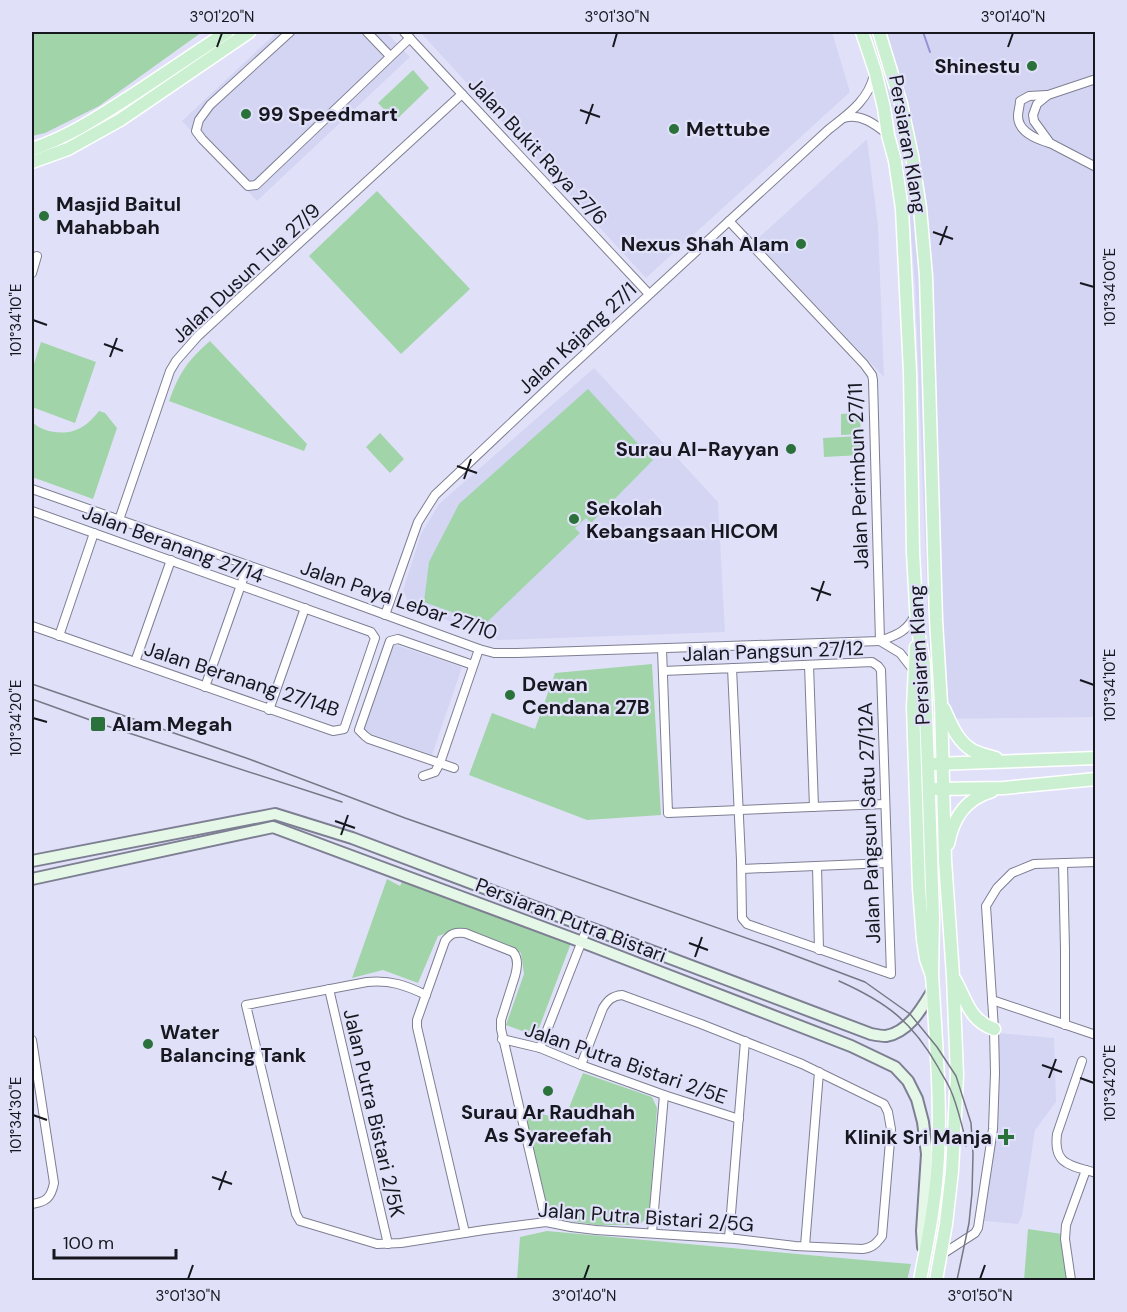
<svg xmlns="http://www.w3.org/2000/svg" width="1127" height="1312" font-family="'DM Sans',sans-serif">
<rect width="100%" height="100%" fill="#e0e1f8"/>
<!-- built -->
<g fill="#d3d5f3">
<polygon points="277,32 386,32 410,57 257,201 182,121"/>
<polygon points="420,32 832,32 850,92 646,278"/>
<polygon points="871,32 1095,32 1095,717 932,719 915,284 905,157"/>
<polygon points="867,139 878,225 884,377 755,241"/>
<polygon points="594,368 718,502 725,632 498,640 410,606 403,590 421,534 439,504"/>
<polygon points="393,644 462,667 432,755 363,731"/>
<polygon points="998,1033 1054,1038 1056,1102 1035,1130 1022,1216 1018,1224 984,1221 997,1125"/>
</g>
<!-- green -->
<g fill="#a1d4a8">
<polygon points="32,32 202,32 99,106 45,133 32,136"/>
<polygon points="413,70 429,88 395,121 378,103"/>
<polygon points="377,191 470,289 401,354 309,256"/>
<path d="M 210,341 L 307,444 L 304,451 L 169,401 C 179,373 188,360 210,341 Z"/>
<polygon points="41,342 96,362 75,423 32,407 32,370"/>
<polygon points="588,389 653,460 591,523 586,518 575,528 580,533 485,624 424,602 429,562 459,504"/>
<path d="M 99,411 L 105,413 L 117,428 L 93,499 L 32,477 L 32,422 C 41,431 59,435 73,431 C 84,428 93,419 99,411 Z"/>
<polygon points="860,413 861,434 841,435 841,414"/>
<polygon points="380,433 404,459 390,473 366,447"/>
<polygon points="861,436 862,455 824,457 823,438"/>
<polygon points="652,664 661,815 587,820 469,775 492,713 535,729 555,673"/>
<polygon points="387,879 400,886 403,880 571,943 536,1036 506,1025 524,974 521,953 462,928 438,936 418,983 383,970 352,978"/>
<polygon points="583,1073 652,1097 657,1108 649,1216 639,1225 597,1225 550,1218 524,1109 564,1120"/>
<polygon points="1028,1229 1062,1234 1066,1280 1024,1280"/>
<polygon points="547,1231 874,1261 911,1264 907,1280 517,1280 520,1237"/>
</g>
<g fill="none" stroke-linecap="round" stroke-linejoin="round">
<!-- stream -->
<polyline stroke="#9292d4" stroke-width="2" points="923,32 930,52"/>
<defs>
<g id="minor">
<polyline points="290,32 210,105 199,120 196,131 202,139 248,186 256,185 410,38"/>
<polyline points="367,32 390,56"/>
<polyline points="404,32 649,294"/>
<polyline points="1096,79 1048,95 1037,104 1033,115 1034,121 1050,143 1096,167"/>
<path d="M 1047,95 L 1029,96 L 1020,101 C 1020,106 1018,111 1018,116 C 1018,132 1036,139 1049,143"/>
<path d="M 844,118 C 860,113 875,124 887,134"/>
<polyline points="729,221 864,364 872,375 873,380 880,641"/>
<polyline points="32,273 37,256"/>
<path d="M 32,489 L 293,581 L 479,649 L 494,653 L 517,653 L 880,641 C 896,635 907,632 915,615"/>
<polyline points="32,511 371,632 375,638 344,729 333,731 32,626"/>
<polyline points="119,520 170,371 176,361 198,336 462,94"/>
<path d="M 385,615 L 418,522 L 435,495 L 564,373 L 828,130 C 848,114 868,101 874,75"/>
<polyline points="59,636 94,533"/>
<polyline points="880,641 900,653 914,671"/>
<polyline points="773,645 774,666"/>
<polyline points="662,649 668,813 885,804"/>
<polyline points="135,662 171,560"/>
<polyline points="809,665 814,807"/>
<path d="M 663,671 C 733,668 802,665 872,662 L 878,666 L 881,670 L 891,974 L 747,924 L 742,918 L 741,860 L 732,668"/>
<polyline points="205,687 248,565"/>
<polyline points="269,710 305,608"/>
<polyline points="454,768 369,739 365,736 359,730 390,641 398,639 473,665"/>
<polyline points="423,776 435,772 440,763 479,649"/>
<polyline points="1063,863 1065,949 1065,1025"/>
<polyline points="817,866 819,950"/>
<polyline points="742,869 887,863"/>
<polyline points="329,989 388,1244"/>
<path d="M 426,995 C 405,985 391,980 367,982 L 246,1005 L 296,1214 L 300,1221 L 377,1244 L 401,1243 L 484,1230 L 546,1222 L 571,1227 L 596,1230 L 736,1239 L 795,1246 L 862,1249 C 872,1248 876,1244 882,1236 L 891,1129 L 888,1112 L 884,1104 L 802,1064 L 701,1024 L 622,995 C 612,996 608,1000 603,1008 L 581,1065"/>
<polyline points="992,1000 1096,1035"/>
<polyline points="502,1039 540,1048 581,1065 664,1095 739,1119"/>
<path d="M 32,1040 L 54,1183 C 51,1198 46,1202 32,1204"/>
<polyline points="540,1048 587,928"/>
<path d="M 1082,1061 L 1057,1134 C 1053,1165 1070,1165 1096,1173"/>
<path d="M 465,1233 L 417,1027 L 417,1020 L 445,941 C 451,933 455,932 465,933 L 513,952 C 519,959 517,968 515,976 L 501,1020 L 501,1029 L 546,1222"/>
<polyline points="652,1233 664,1095"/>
<polyline points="729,1238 745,1041"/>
<polyline points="805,1246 819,1072"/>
<polyline points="941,1255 975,1233 978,1228 993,1129 995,1073 994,1029 986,906 997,888 1012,873 1034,864 1096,862"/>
<polyline points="1071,1280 1065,1239 1066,1225 1086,1170"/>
</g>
<g id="secondary">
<path d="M 32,861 L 275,814 L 352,838 L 871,1034 C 876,1035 881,1036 886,1036 C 909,1032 922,1008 933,990"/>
<polyline points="32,879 273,827 582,942 851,1046 895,1067 908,1081 917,1099 923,1122 927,1154 922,1231 923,1247"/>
</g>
<g id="primary">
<polyline points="862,32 875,71 884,108 888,135 895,161 902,209 910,372 913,552 917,625 924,664 928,765 933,917 932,976"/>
<polyline points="879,32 901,104 912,156 920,208 926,276 936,620 941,703 945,860 953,976 957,1075 952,1171 946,1224 936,1280"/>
<path d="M 32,149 C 69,137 101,115 134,94 C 165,73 196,53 227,32"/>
<polyline points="32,162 68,149 120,120 249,32"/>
<path d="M 916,647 L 913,707 L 919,888 L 923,940 L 926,959 L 932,976 L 933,990 C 936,1045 941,1101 938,1157 C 936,1199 928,1239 920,1280"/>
<path d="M 944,709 C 951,724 957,741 972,750 C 979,754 988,756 996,758"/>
<polyline points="935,764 1096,758"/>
<polyline points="936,789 1004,788 1096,779"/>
<path d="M 948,844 C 953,818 965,799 992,791"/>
<path d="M 955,980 C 967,1001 969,1020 994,1029"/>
</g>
</defs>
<!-- minor casing -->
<use href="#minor" stroke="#7e7f93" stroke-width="10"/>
<!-- secondary casing -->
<use href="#secondary" stroke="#7e7f93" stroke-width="14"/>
<!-- primary casing -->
<use href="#primary" stroke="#fff" stroke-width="15"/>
<!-- minor -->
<use href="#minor" stroke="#fff" stroke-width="8"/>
<!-- secondary -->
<use href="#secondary" stroke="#e5f8e8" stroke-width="10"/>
<!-- primary -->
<use href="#primary" stroke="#cbf0d1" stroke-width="12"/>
<!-- tram -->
<g stroke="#777786" stroke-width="1.5">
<polyline points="32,684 249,759 405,818 772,947 865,982 910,1014 937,1047 956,1076 971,1123 973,1154 972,1193 969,1223 957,1280"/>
<polyline points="32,699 104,725 342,802"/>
<path d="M 839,981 C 886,1002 912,1021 938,1067 C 942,1075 948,1083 951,1091 C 958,1107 961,1124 966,1140 L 966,1146"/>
</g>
</g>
<!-- ticks -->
<path fill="none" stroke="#17171f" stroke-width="2" d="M 217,47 L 222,33M 613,47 L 617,33M 1008,47 L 1013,33M 580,110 L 600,117M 586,124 L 593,104M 933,232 L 953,239M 940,245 L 947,226M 1080,283 L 1094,287M 33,320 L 47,325M 104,344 L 123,351M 110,357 L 117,338M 457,466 L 477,473M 464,479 L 471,459M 811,588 L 831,595M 817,601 L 824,581M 1080,680 L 1094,685M 33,718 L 47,722M 335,821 L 355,828M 341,835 L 348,815M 689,943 L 708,950M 695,957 L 702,937M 1042,1065 L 1062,1072M 1049,1078 L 1056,1059M 1080,1078 L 1094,1083M 33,1115 L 47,1120M 212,1177 L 232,1184M 219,1190 L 226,1171M 188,1279 L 193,1265M 584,1279 L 589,1265M 980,1279 L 985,1265"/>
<!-- markers -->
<g fill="#2b713c" stroke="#e0e1f8" stroke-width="2">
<circle cx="1032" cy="66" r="6"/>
<circle cx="246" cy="114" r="6"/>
<circle cx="674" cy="129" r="6"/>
<circle cx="44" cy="216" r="6"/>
<circle cx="801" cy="244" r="6"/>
<circle cx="791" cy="449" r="6"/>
<circle cx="574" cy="519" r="6"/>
<circle cx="510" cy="695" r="6"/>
<rect x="90" y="716" width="16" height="16" rx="3"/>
<circle cx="148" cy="1044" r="6"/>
<circle cx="548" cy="1091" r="6"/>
<path d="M1003 1128h6v6h6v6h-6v6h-6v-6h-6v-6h6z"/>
</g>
<g text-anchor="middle" stroke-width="4.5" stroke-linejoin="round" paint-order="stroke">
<!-- poi labels -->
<g font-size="20" font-weight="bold" fill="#17171f" stroke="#e0e1f8" text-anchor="start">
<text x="1020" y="73" text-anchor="end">Shinestu</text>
<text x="258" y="121">99 Speedmart</text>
<text x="686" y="136">Mettube</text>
<text x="56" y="211">Masjid Baitul<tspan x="56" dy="23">Mahabbah</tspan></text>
<text x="789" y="251" text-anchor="end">Nexus Shah Alam</text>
<text x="779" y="456" text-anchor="end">Surau Al-Rayyan</text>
<text x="586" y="515">Sekolah<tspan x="586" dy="23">Kebangsaan HICOM</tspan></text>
<text x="522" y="691">Dewan<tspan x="522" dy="23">Cendana 27B</tspan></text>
<text x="112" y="731">Alam Megah</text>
<text x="160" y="1039">Water<tspan x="160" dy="23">Balancing Tank</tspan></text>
<text x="548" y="1119" text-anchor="middle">Surau Ar Raudhah<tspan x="548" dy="23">As Syareefah</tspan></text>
<text x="992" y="1144" text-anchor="end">Klinik Sri Manja</text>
</g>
<!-- street labels -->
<g font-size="20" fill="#17171f" stroke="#e0e1f8">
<text transform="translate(908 144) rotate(80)" y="7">Persiaran Klang</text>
<text transform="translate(538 151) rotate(47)" y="7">Jalan Bukit Raya 27/6</text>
<text transform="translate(246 273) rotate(-43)" y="7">Jalan Dusun Tua 27/9</text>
<text transform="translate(577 338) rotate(-43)" y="7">Jalan Kajang 27/1</text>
<text transform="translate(858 476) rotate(-92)" y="7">Jalan Perimbun 27/11</text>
<text transform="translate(173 544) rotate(20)" y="7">Jalan Beranang 27/14</text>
<text transform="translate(399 600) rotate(19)" y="7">Jalan Paya Lebar 27/10</text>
<text transform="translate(773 651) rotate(-2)" y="7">Jalan Pangsun 27/12</text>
<text transform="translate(919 655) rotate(-93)" y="7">Persiaran Klang</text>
<text transform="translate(242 679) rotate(18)" y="7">Jalan Beranang 27/14B</text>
<text transform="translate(869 823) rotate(-92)" y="7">Jalan Pangsun Satu 27/12A</text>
<text transform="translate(571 920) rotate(21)" y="7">Persiaran Putra Bistari</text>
<text transform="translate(626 1063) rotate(19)" y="7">Jalan Putra Bistari 2/5E</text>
<text transform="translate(374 1113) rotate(77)" y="7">Jalan Putra Bistari 2/5K</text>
<text transform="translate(646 1217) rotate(4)" y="7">Jalan Putra Bistari 2/5G</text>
</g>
</g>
<!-- border -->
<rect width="1127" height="1312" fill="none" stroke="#e0e1f8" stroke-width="66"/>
<!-- scale -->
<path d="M54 1249v9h122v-9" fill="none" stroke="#17171f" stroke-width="3"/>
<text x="63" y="1249" font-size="18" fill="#17171f" stroke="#e0e1f8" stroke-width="4.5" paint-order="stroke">100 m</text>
<rect x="33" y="33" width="1061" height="1246" fill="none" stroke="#17171f" stroke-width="2"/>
<g font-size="15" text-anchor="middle" fill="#17171f">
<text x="222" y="22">3°01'20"N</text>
<text x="617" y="22">3°01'30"N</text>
<text x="1013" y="22">3°01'40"N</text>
<text transform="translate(1110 287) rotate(-90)" y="5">101°34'00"E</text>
<text transform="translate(16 320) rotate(-90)" y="5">101°34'10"E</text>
<text transform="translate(1110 685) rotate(-90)" y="5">101°34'10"E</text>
<text transform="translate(16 718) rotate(-90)" y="5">101°34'20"E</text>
<text transform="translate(1110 1083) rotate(-90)" y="5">101°34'20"E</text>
<text transform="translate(16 1115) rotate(-90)" y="5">101°34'30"E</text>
<text x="188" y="1301">3°01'30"N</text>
<text x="584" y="1301">3°01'40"N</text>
<text x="980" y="1301">3°01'50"N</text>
</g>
</svg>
